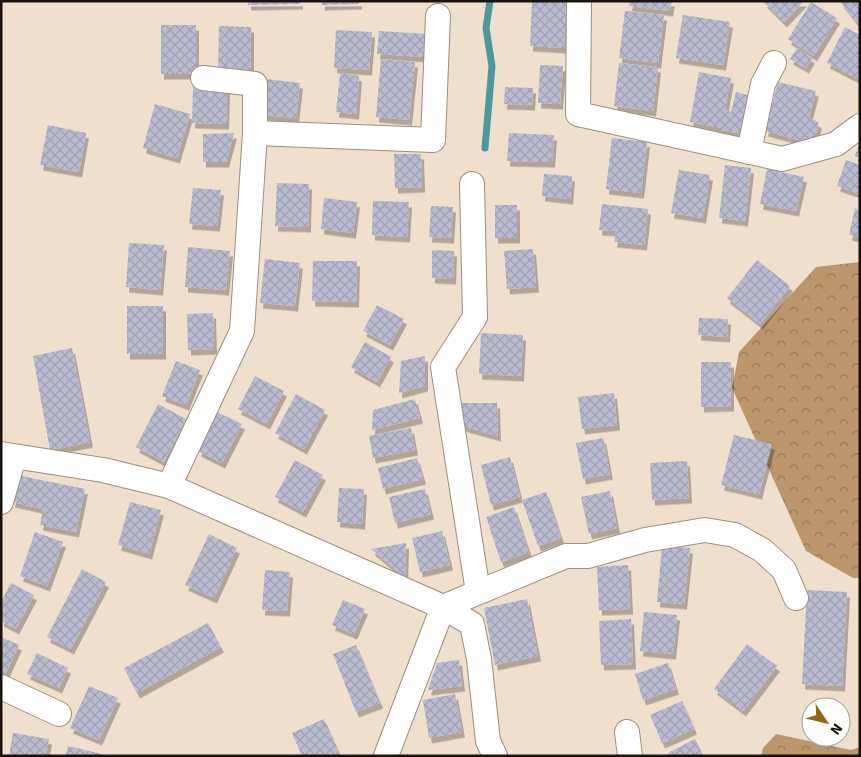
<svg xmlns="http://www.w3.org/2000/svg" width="861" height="757" font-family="Signika,sans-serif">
<defs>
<pattern id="forest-crowns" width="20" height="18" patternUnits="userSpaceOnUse" patternTransform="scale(1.25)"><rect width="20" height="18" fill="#bb976b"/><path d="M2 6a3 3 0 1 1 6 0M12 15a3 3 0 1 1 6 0" fill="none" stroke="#977a56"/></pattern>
<pattern id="building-cross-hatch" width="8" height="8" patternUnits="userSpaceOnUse" patternTransform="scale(1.25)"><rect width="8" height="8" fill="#babbd0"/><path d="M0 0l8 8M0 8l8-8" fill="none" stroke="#9fa0b1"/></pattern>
<filter id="shadow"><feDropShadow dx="3" dy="5.5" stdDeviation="0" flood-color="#0004"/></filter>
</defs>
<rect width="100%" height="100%" fill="#efdfcd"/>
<!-- forest -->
<g fill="url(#forest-crowns)">
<polygon points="860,262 860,578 853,578 806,551 732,388 739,352 816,267"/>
<polygon points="776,734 851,750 860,747 860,756 761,756 763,748"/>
</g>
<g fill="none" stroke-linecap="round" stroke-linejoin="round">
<!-- stream -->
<polyline stroke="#4e979c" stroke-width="7" points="485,148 492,66 486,28 490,1"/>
</g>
<!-- building -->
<g fill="url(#building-cross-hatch)" filter="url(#shadow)">
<polygon points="248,1 300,1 300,4 248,5"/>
<polygon points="322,1 359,1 359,4 322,5"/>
<polygon points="532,1 566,1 564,48 530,46"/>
<polygon points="630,1 672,1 670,11 629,6"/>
<polygon points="765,1 804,1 784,22 764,2"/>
<polygon points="840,1 860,1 860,21 857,23"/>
<polygon points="811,2 837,18 814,56 788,39"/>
<polygon points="625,11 664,15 658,63 619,58"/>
<polygon points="683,15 730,22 723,65 676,58"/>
<rect x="161" y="25" width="35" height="49"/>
<polygon points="219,26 251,27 251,74 218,74"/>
<polygon points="845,27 860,35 860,80 827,63"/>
<polygon points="336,30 372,32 369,70 334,68"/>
<polygon points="379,31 427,34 425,57 377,54"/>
<polygon points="797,48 812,58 806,68 790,59"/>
<polygon points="381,59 415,62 409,120 376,117"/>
<polygon points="619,63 658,67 653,111 614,106"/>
<polygon points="540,65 563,66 560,104 538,103"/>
<polygon points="699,72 731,78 723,120 725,110 731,112 736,92 755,97 747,135 721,130 722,128 690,122"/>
<polygon points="340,73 359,76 356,114 336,112"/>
<polygon points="266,79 300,83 296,118 262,115"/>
<polygon points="778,82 816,91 809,117 819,123 813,144 765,131"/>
<polygon points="193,87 227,87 226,124 192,123"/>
<polygon points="505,87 533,88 532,105 504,104"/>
<polygon points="155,104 190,114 177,158 143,148"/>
<polygon points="48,125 86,133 79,172 40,165"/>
<polygon points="234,133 226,162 203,162 203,134"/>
<polygon points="509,133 554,135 552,162 507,161"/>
<polygon points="612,138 647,142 641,193 606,189"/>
<polygon points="860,142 860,158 855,156"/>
<polygon points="394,154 421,154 422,187 395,188"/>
<polygon points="846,160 860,165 860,194 837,186"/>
<polygon points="725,165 751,168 745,221 719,218"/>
<polygon points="767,169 804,177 796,211 760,204"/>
<polygon points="679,170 710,175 703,218 671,213"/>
<polygon points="544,174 572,176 570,199 542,196"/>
<polygon points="277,183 309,184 308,227 275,226"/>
<polygon points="193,188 221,190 217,226 189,224"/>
<polygon points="324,198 357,202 353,233 321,229"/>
<polygon points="373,201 409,202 407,237 372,235"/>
<polygon points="602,204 648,209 644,245 614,242 616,231 599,230"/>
<rect x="495" y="205" width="22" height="33"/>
<polygon points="431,206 453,207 451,238 429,237"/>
<polygon points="855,208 860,210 860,238 849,235"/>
<polygon points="129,243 164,245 160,290 126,287"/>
<polygon points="188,247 230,251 226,290 185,287"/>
<polygon points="533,249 536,287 507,289 504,251"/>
<polygon points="432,250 454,251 453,279 432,278"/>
<polygon points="265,259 300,263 295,306 260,303"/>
<polygon points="757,260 790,286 760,324 727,298"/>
<polygon points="313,261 357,261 356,302 312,301"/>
<polygon points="377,305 404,319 390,345 363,331"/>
<rect x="127" y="306" width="36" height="48"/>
<polygon points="213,313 214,349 188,350 187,314"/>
<polygon points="699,318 728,319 727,337 698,335"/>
<polygon points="481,333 523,335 521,376 479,374"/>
<polygon points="365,342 391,357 377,382 351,367"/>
<polygon points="72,348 90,442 50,450 33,356"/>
<polygon points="425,356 425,386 399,393 401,361"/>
<polygon points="176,361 200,370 186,405 162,396"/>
<polygon points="701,362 731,362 731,406 701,407"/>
<polygon points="255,376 284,391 267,424 238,409"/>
<polygon points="614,393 617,425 582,429 578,397"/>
<polygon points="296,394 325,410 304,449 275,433"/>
<polygon points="415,399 420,418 372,430 373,410"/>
<polygon points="462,403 497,403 498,436 462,426"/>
<polygon points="158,404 186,419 164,462 136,447"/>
<polygon points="217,412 242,424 222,463 198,451"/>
<polygon points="411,428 415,450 373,458 369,436"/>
<polygon points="734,435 772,444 759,494 721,485"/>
<polygon points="603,438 610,474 583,479 576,443"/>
<polygon points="510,457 520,497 491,505 481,465"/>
<polygon points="417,458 423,479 383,489 378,468"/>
<polygon points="295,460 323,475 303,512 275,497"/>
<polygon points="687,461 689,498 652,500 650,463"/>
<polygon points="17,475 85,489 76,532 40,525 43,509 12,502"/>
<polygon points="339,488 364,489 362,524 337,522"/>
<polygon points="425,489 431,514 395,523 389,497"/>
<polygon points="610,491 617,528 589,534 581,497"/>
<polygon points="546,492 561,538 538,546 522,500"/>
<polygon points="130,502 161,510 149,554 118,545"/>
<polygon points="514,507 529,552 501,562 486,517"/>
<polygon points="442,531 450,565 420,572 412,538"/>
<polygon points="35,532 63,542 47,586 20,576"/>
<polygon points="209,534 237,548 214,598 185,585"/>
<polygon points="406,543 405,578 371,549"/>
<polygon points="662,546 690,548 684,604 657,602"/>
<polygon points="628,565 630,609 599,610 597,567"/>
<polygon points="82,569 106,582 71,649 47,637"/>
<polygon points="265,570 290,572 287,611 262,610"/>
<polygon points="11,583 34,595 16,629 1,621 1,602"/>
<polygon points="807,590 847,592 842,686 802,684"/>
<polygon points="527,599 538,656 495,665 484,608"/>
<polygon points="343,600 365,609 354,634 332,625"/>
<polygon points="644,612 677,615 673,654 640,651"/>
<polygon points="631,619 633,664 601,665 599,621"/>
<polygon points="208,623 221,647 137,693 124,668"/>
<polygon points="1,637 19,645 5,675 1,674"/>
<polygon points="747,644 777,666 743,711 714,689"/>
<polygon points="356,645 380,703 356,712 333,654"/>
<polygon points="37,653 68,668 59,688 27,674"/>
<polygon points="459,660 462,686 428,690 437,663"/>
<polygon points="668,663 676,689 643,700 635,674"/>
<polygon points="89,686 118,698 99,740 70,728"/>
<polygon points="455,694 462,732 429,738 423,700"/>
<polygon points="682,701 694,729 662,743 650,715"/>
<polygon points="324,719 339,753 332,756 302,756 292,733"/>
<polygon points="13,733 49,739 46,756 9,756"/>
<polygon points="695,739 703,756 669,756 668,753"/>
<polygon points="68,746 102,754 102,756 66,756"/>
</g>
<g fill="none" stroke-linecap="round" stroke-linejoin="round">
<defs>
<g id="street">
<polyline points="579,1 578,114 782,159 836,144 860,126"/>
<polyline points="203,78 255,84 255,133"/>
<polyline points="749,152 763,84 774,63"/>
<polyline points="472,184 475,317 443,367 478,592"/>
<polyline points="1,454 103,470 169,486 443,607 472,624 479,659 488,741 495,756"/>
<polyline points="169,486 242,331 255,133 433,140 438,16"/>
<polyline points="1,502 14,457"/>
<polyline points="1,687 59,714"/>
<polyline points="627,732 630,756"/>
<polyline points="386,756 443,607 566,556 588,556 645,540 705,530 735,535 762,550 784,570 796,598"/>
</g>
</defs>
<!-- street casing -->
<use href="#street" stroke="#9d8f7e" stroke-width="26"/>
<!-- street -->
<use href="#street" stroke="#fff" stroke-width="24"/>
</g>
<!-- border -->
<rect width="861" height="757" fill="none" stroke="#18130c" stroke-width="5"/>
<!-- north arrow -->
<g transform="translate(826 722) rotate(125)"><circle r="24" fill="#ffffff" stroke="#a3a19e"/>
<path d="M0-4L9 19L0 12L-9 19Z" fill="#976718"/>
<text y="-8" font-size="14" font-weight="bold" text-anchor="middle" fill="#18130c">N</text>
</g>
</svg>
